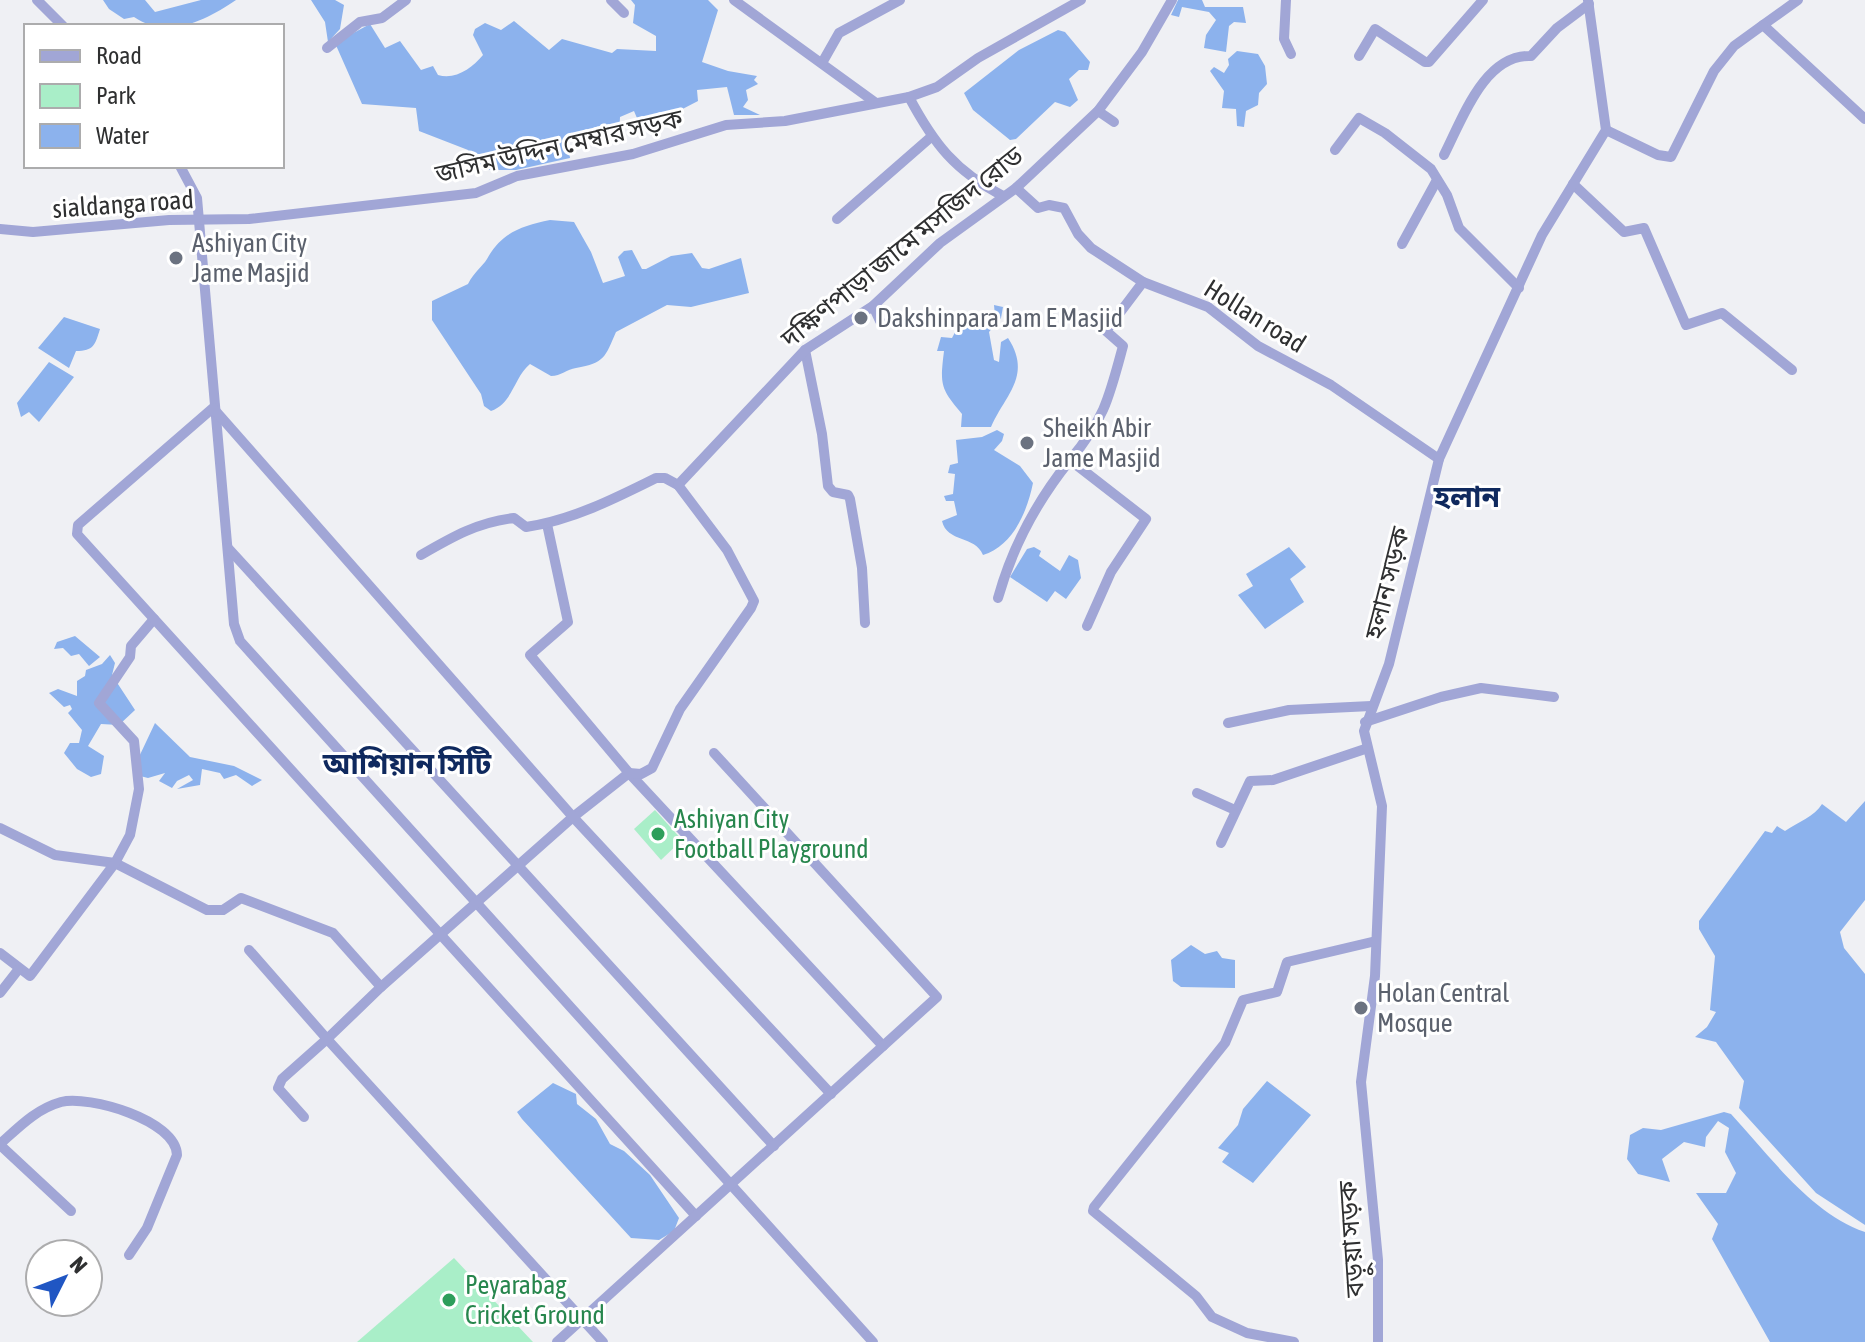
<svg xmlns="http://www.w3.org/2000/svg" width="1865" height="1342" font-family="'Asap Condensed','Noto Sans Bengali',sans-serif">
<rect width="100%" height="100%" fill="#eff0f4"/>
<!-- green -->
<g fill="#a9eec8">
<polygon points="655,810 682,840 661,860 634,829"/>
<polygon points="454,1258 533,1342 357,1342"/>
</g>
<!-- water -->
<g fill="#8cb2ed">
<path d="M 103,0 L 145,0 L 155,12 L 201,0 L 236,0 C 207,20 168,40 134,17 L 124,19 L 109,9 Z"/>
<polygon points="311,0 335,0 344,5 340,29 328,42 325,22"/>
<path d="M 631,0 L 708,0 L 718,10 L 702,62 L 728,71 L 757,76 L 754,80 L 758,84 L 746,90 L 748,100 L 743,107 L 760,115 L 734,115 L 727,87 L 697,90 L 698,101 L 642,130 L 634,111 L 620,117 L 619,138 L 606,131 L 567,138 L 570,158 L 516,170 L 475,170 L 466,159 L 468,150 L 419,131 L 416,108 L 362,104 L 335,43 L 370,24 L 385,48 L 400,41 L 421,70 L 433,66 L 438,75 C 456,80 472,68 483,55 L 473,35 L 475,29 L 485,23 L 501,30 L 514,21 L 549,50 L 562,39 L 612,53 L 617,49 L 656,51 L 656,36 L 633,23 L 635,5 Z"/>
<polygon points="1178,0 1202,0 1205,7 1243,7 1246,23 1234,22 1229,26 1226,52 1204,48 1206,35 1216,20 1209,12 1182,7 1179,17 1171,15"/>
<polygon points="1058,30 1065,32 1090,62 1088,70 1079,70 1069,79 1078,100 1070,107 1055,102 1016,139 1010,140 973,110 964,93 1019,50"/>
<polygon points="1237,51 1258,54 1265,66 1267,84 1259,93 1258,105 1246,111 1244,127 1237,126 1236,109 1222,108 1224,91 1210,71 1214,67 1224,73 1229,65 1228,59"/>
<path d="M 550,220 L 574,222 L 591,252 L 603,283 L 625,276 L 618,257 L 624,251 L 632,250 L 642,269 L 646,269 L 671,256 L 692,253 L 702,268 L 709,269 L 741,258 L 749,293 L 691,307 L 667,305 L 616,332 C 605,357 605,363 576,368 C 567,369 561,376 551,376 L 530,364 C 514,377 513,403 491,411 L 484,406 L 481,394 L 432,320 L 432,301 L 468,284 C 474,272 482,267 487,259 C 501,233 521,226 550,220 Z"/>
<path d="M 994,305 L 1003,307 L 1001,318 L 989,332 L 994,360 L 999,362 L 1001,342 L 1008,338 C 1033,376 1004,396 991,427 L 961,427 L 962,414 C 940,388 940,385 944,351 L 937,351 L 941,337 L 952,338 L 961,321 L 995,316 Z"/>
<path d="M 64,317 L 100,329 C 95,345 94,351 76,351 L 69,368 L 38,348 Z"/>
<polygon points="49,362 74,377 39,422 29,412 21,417 17,403"/>
<path d="M 997,430 L 1004,434 L 1002,441 L 994,450 L 1020,466 L 1033,483 C 1027,512 1013,546 983,555 C 975,535 947,543 942,521 L 957,515 L 954,501 L 946,501 L 944,496 L 953,494 L 955,474 L 948,473 L 950,465 L 958,463 L 956,440 L 982,437 Z"/>
<polygon points="1034,547 1041,551 1039,556 1060,571 1069,555 1078,560 1081,578 1066,599 1055,591 1047,602 1010,577 1027,549"/>
<polygon points="1289,547 1306,567 1290,579 1304,602 1265,629 1238,595 1253,586 1246,574"/>
<polygon points="75,636 100,657 89,666 79,654 71,656 63,648 54,649 57,642"/>
<polygon points="110,655 115,663 112,675 135,710 119,725 101,724 88,746 104,756 101,774 91,777 77,769 64,753 70,743 79,743 82,730 68,713 72,709 70,705 64,707 49,693 58,689 77,696 77,681 85,676 86,670 102,664"/>
<polygon points="155,723 190,757 234,766 262,780 252,786 236,775 224,779 220,773 202,769 200,785 177,789 193,780 189,775 177,781 172,788 159,781 165,773 148,778 136,775 138,759"/>
<path d="M 1865,801 L 1865,900 L 1840,932 L 1844,948 L 1865,974 L 1865,1225 L 1816,1193 L 1739,1108 L 1744,1081 L 1716,1042 L 1695,1037 L 1707,1027 L 1716,1012 L 1710,1010 L 1715,956 L 1699,929 L 1699,921 L 1765,831 L 1772,833 L 1777,826 L 1785,831 C 1797,823 1815,816 1822,804 L 1846,822 Z"/>
<polygon points="1191,945 1205,954 1217,951 1222,958 1235,960 1235,988 1181,987 1173,981 1171,960"/>
<polygon points="1267,1081 1311,1115 1253,1183 1222,1162 1229,1153 1218,1148 1238,1125 1243,1109"/>
<polygon points="553,1083 576,1094 577,1104 596,1119 610,1144 624,1151 650,1175 679,1218 674,1231 659,1240 631,1238 522,1119 517,1112"/>
<path d="M 1724,1112 L 1731,1114 C 1771,1157 1809,1212 1865,1232 L 1865,1342 L 1770,1342 L 1712,1239 L 1718,1224 L 1696,1193 L 1726,1193 L 1736,1173 L 1725,1152 L 1729,1128 L 1718,1121 L 1706,1137 L 1705,1147 L 1684,1142 L 1662,1159 L 1670,1182 L 1638,1174 L 1627,1159 L 1630,1135 L 1643,1128 L 1661,1130 Z"/>
</g>
<g fill="none" stroke-linecap="round" stroke-linejoin="round">
<!-- minor -->
<g stroke="#a1a6d6" stroke-width="10">
<polyline points="37,0 63,26"/>
<polyline points="611,0 624,13"/>
<polyline points="734,0 876,103"/>
<polyline points="1286,0 1284,39 1291,54"/>
<polyline points="1798,0 1763,25 1865,119"/>
<polyline points="327,48 360,22 382,18 406,0"/>
<polyline points="1359,56 1375,29 1425,62 1429,62 1483,0"/>
<polyline points="822,63 839,33 900,0"/>
<path d="M 909,97 C 934,144 955,171 1003,196"/>
<polyline points="1098,111 1114,122"/>
<polyline points="1606,130 1658,155 1671,157 1714,71 1734,46 1763,25"/>
<polyline points="1335,150 1359,118 1385,133 1431,169 1447,195 1459,228 1519,288"/>
<path d="M 1444,155 C 1462,120 1484,54 1531,56 L 1557,28 L 1589,4"/>
<polyline points="180,166 197,198 234,624 240,641 873,1342"/>
<polyline points="1573,184 1624,232 1644,228 1686,325 1722,313 1792,370"/>
<polyline points="1016,188 1038,208 1049,205 1064,208 1078,234 1091,248 1143,282 1208,307 1258,346 1331,385 1439,459"/>
<polyline points="837,219 931,137"/>
<polyline points="0,229 33,232 169,220 249,219 476,193 517,176 633,154 726,125 785,121 909,97 937,87 978,58 1081,0"/>
<polyline points="1402,244 1437,180"/>
<polyline points="873,306 880,321"/>
<polyline points="805,350 822,434 828,486 833,492 848,495 850,499 862,568 865,623"/>
<polyline points="547,524 568,622 530,655 629,773 883,1046"/>
<polyline points="228,548 774,1146"/>
<path d="M 421,555 C 452,537 478,522 514,518 L 526,527 C 572,520 614,499 656,478 L 665,478 L 678,485 L 805,350 L 873,306 L 940,243 L 1016,188 L 1098,111 L 1142,52 L 1172,0"/>
<path d="M 998,598 C 1012,548 1037,501 1070,460"/>
<path d="M 1087,626 L 1111,572 L 1146,519 L 1070,460 C 1105,418 1109,398 1123,346 L 1106,331 L 1143,282"/>
<polyline points="1365,722 1441,697 1481,688 1554,697"/>
<polyline points="1228,723 1289,710 1371,706"/>
<polyline points="1197,793 1235,810"/>
<polyline points="0,828 55,855 115,863 207,910 223,910 241,898 333,933 381,987 327,1039 603,1342"/>
<polyline points="1221,843 1250,781 1273,780 1365,749"/>
<polyline points="249,950 327,1039 282,1079 278,1088 304,1117"/>
<polyline points="0,953 30,976 115,863 130,835 139,789 134,741 99,703 130,657 131,646 154,619"/>
<polyline points="381,987 573,817 629,773 641,774 652,768 680,709 751,608 754,601 727,550 678,485"/>
<polyline points="0,993 18,970"/>
<path d="M 0,1144 C 19,1127 36,1109 61,1102 C 89,1095 176,1120 177,1155 L 147,1228 L 129,1255"/>
<polyline points="0,1145 71,1211"/>
<polyline points="696,1216 77,534 78,525 213,408 573,817 831,1094"/>
<polyline points="557,1342 937,997 714,753"/>
<polyline points="1294,1342 1247,1333 1212,1317 1196,1296 1093,1211 1094,1207 1225,1043 1243,1000 1277,992 1287,962 1376,941"/>
<polyline points="1378,1342 1378,1260 1361,1082 1375,976 1382,806 1364,731 1389,664 1439,459 1542,235 1606,130 1588,0"/>
</g>
</g>
<!-- markers -->
<g fill="#6b7280" stroke="#fff" stroke-width="3">
<circle cx="176" cy="258" r="8"/>
<circle cx="861" cy="318" r="8"/>
<circle cx="1027" cy="443" r="8"/>
<circle cx="1361" cy="1008" r="8"/>
</g>
<g fill="#2e9e5b" stroke="#fff" stroke-width="3">
<circle cx="658" cy="834" r="8"/>
<circle cx="449" cy="1300" r="8"/>
</g>
<g text-anchor="middle" stroke-width="6" stroke-linejoin="round" paint-order="stroke">
<!-- street labels -->
<g font-size="26" fill="#2f3031" stroke="#fff">
<text transform="translate(559 146) rotate(-13)" y="9">জসিম উদ্দিন মেম্বার সড়ক</text>
<text transform="translate(123 204) rotate(-4)" y="9">sialdanga road</text>
<text transform="translate(902 247) rotate(-39)" y="9">দক্ষিণপাড়া জামে মসজিদ রোড</text>
<text transform="translate(1255 316) rotate(32)" y="9">Hollan road</text>
<text transform="translate(1387 583) rotate(-76)" y="9">হলান সড়ক</text>
<text transform="translate(1351 1239) rotate(-94)" y="9">বড়ুয়া সড়ক</text>
</g>
<!-- worship labels -->
<g font-size="26" fill="#5b616d" stroke="#fff" text-anchor="start">
<text x="192" y="252">Ashiyan City<tspan x="192" dy="30">Jame Masjid</tspan></text>
<text x="877" y="327">Dakshinpara Jam E Masjid</text>
<text x="1043" y="437">Sheikh Abir<tspan x="1043" dy="30">Jame Masjid</tspan></text>
<text x="1377" y="1002">Holan Central<tspan x="1377" dy="30">Mosque</tspan></text>
</g>
<!-- leisure labels -->
<g font-size="26" fill="#27864d" stroke="#fff" text-anchor="start">
<text x="674" y="828">Ashiyan City<tspan x="674" dy="30">Football Playground</tspan></text>
<text x="465" y="1294">Peyarabag<tspan x="465" dy="30">Cricket Ground</tspan></text>
</g>
<!-- quarter labels -->
<g font-size="30" font-weight="bold" fill="#0f295e" stroke="#fff">
<text x="1467" y="507">হলান</text>
<text x="407" y="774">আশিয়ান সিটি</text>
</g>
</g>
<!-- legend -->
<rect x="24" y="24" width="260" height="144" fill="#ffffff" stroke="#acacad" stroke-width="2"/>
<rect x="40" y="50" width="40" height="12" fill="#a1a6d6" stroke="#acacad" stroke-width="2"/>
<text x="96" y="64" font-size="24" fill="#2f3031">Road</text>
<rect x="40" y="84" width="40" height="24" fill="#a9eec8" stroke="#acacad" stroke-width="2"/>
<text x="96" y="104" font-size="24" fill="#2f3031">Park</text>
<rect x="40" y="124" width="40" height="24" fill="#8cb2ed" stroke="#acacad" stroke-width="2"/>
<text x="96" y="144" font-size="24" fill="#2f3031">Water</text>
<!-- north arrow -->
<g transform="translate(64 1278) rotate(48)"><circle r="38" fill="#ffffff" stroke="#acacad" stroke-width="2"/>
<path d="M0-6L14 30L0 20L-14 30Z" fill="#2056c3"/>
<text y="-12" font-size="22" font-weight="bold" text-anchor="middle" fill="#2f3031">N</text>
</g>
</svg>
